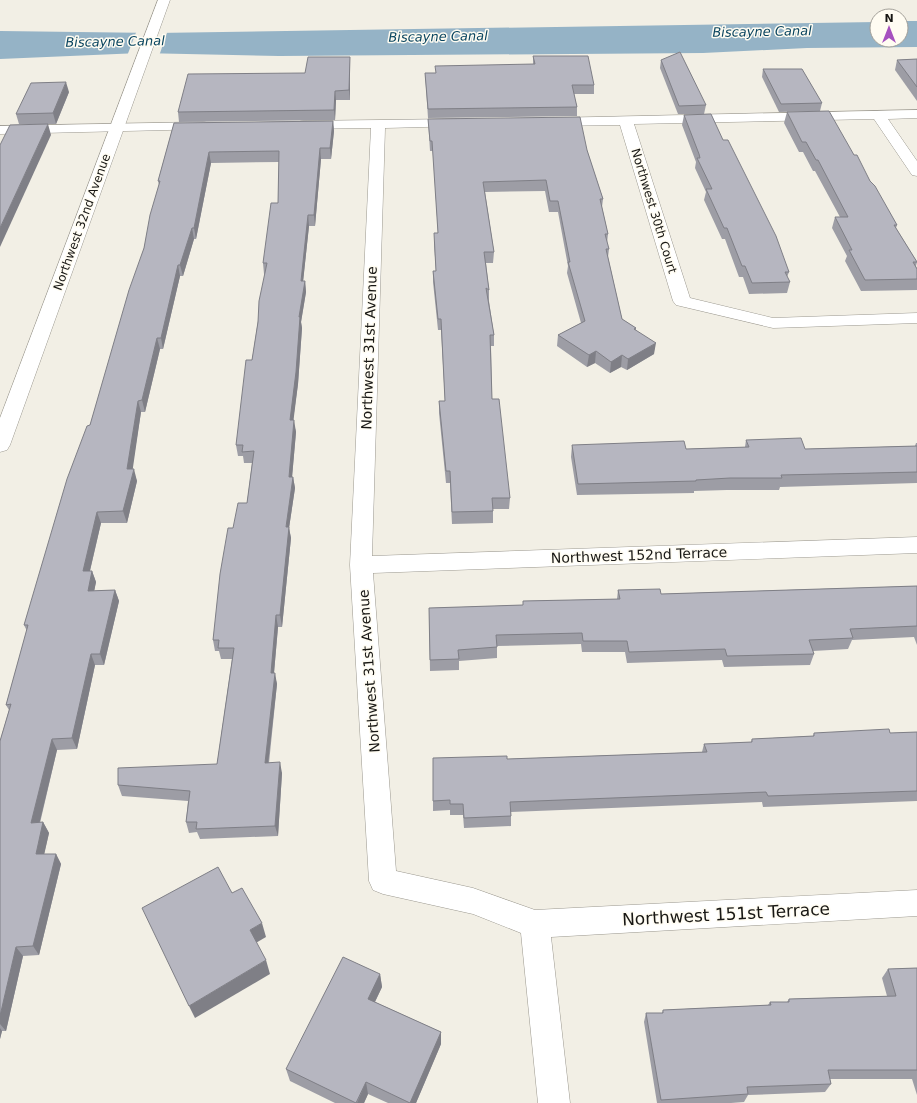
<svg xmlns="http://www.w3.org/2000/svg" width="917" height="1103" font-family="'DejaVu Sans',sans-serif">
<rect width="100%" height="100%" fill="#f2efe5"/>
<!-- water -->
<polygon fill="#95b3c6" points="901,21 917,21 917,47 807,48 703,53 279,56 140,53 0,59 0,31 156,33 877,22 877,40 901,40"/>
<!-- pier -->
<polygon fill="#f2efe5" points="137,30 168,30 159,56 127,56"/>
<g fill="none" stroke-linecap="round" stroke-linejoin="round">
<defs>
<g id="minor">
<polygon points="917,110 917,118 888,119 917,161 917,176 912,175 874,119 634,124 690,298 773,318 917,313 917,323 773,328 676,305 673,301 620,125 552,126 547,125 545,122 547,119 552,118"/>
<polygon points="458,119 463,120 465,123 463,126 385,128 372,556 917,537 917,553 373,573 396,871 473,888 535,910 917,890 917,916 551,937 570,1103 538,1103 521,933 473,914 383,894 373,890 369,881 350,565 371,128 302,129 297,128 295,125 297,122 302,121"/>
<polygon points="204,122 209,123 211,126 209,129 0,134 0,126"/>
</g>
<polygon id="tertiary" points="158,0 170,0 10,445 7,450 0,452 0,418"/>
</defs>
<!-- minor casing -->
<use href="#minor" stroke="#9b988f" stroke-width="1"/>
<!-- tertiary casing -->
<use href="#tertiary" stroke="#9b988f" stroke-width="1"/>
<!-- minor -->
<use href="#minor" fill="#fff" fill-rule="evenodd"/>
<!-- tertiary -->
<use href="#tertiary" fill="#fff" fill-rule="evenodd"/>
</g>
<!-- wall -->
<g fill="#9d9da5">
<polygon points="533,56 594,85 594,94 574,94 577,107 577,116 428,118 425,73 435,73 533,64"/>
<polygon points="350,57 350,100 336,100 335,120 179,122 178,112 305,73"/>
<polygon points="917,59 917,101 895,70 897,60"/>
<polygon points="661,60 706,105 704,114 678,114 660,68"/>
<polygon points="763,69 822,103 820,111 779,112 762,77"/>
<polygon points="69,92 56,124 19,124 16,114"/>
<polygon points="787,112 854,155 897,225 896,228 917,262 916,266 917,269 917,290 861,291 845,261 847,256 832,228 835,217 840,217 815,171 813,171 803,152 799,152 784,123"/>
<polygon points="684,115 789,272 787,277 790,282 787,293 749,294 743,277 739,277 725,239 722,239 704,200 706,192 695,168 696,162 682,125"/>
<polygon points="428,119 587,150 603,199 602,207 608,234 607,243 609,249 608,257 622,319 636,328 636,330 654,354 627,370 621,367 610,373 595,363 587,367 557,346 558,335 581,323 567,273 568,266 558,212 549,212 545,191 485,192 494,252 493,263 486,263 489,290 489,301 494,335 494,346 491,346 492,399 510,498 509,509 493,509 493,523 452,524 450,483 446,483 439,413 439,401 445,401 441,330 438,330 433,282 433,271 436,271 434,244 438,233 433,151 430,151"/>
<polygon points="333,121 334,131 331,159 321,159 315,226 309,226 303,281 305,281 306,292 301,322 302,328 298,384 293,420 296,432 292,477 293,477 295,488 289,528 291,538 282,627 278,627 274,673 277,684 269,763 282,773 278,836 200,839 197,832 189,833 186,822 188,801 122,796 118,785 217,764 232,659 221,659 219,651 215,651 213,640 233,528 247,503 252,463 244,463 243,456 238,456 236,445 252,360 265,274 264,274 263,263 278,203 279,162 211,163 196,239 194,239 183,276 180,276 163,349 160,349 145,412 141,412 132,469 137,481 127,523 101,523 90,571 92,571 96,582 94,591 115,590 119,601 104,665 95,665 77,749 57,750 40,823 43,822 49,833 44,854 56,854 61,864 39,955 23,956 6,1031 2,1031 0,1039 0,741 9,710 6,705 27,631 24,625 90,425 144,248 159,185 158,181 174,123"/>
<polygon points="746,440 805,449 915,446 916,443 917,443 917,483 780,487 779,490 727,490 694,491 694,493 577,495 571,457 572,445 686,449 745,447"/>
<polygon points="917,586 917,645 914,637 852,640 848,649 813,651 814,654 810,665 724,667 722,660 627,663 625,652 582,652 581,644 497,646 497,658 459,661 459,670 430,671 429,608 523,605 523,601 617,599 618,590 661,594"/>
<polygon points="917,732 917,801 763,807 762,802 511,812 511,826 464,828 463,815 450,815 450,810 433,811 433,758 507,759 702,752 704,744 751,742 752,739 813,736 814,733 890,733"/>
<polygon points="917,968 917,1095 912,1079 830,1079 831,1084 825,1092 748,1095 744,1102 731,1103 657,1103 644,1022 646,1013 662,1013 663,1010 768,1005 770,1002 787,1002 789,999 887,996 882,978 888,969"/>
<polygon points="380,974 382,987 375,1002 441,1032 441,1044 416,1103 388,1103 368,1094 364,1103 335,1103 290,1081 286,1069"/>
</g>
<!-- shaded-wall -->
<g fill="#7f7f86">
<polygon points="350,57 350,100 349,90"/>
<polygon points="66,82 69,92 56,124 53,113"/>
<polygon points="335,91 336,100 335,120 334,110"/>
<polygon points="333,121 334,131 331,159 330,148"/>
<polygon points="48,124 51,135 0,247 0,228"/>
<polygon points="320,148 321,159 315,226 314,215"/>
<polygon points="209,152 211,163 196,239 194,228"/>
<polygon points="308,215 309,226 302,292 301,281"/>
<polygon points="192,228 194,239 183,276 180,265"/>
<polygon points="178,265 180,276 163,349 161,338"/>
<polygon points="305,281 306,292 301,322 302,328 298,384 292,432 290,420 299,317"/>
<polygon points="157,338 160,349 145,412 142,400"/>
<polygon points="656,343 654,354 627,370 628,359"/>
<polygon points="596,351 595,363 587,367 589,355"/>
<polygon points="622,355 621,367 610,373 611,362"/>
<polygon points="138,401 141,412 131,481 134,469 137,481 127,523 123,511 127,469"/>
<polygon points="294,420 296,432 291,489 289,477"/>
<polygon points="293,477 295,488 289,528 291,538 282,627 280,615 286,527"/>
<polygon points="97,512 101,523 87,583 83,571"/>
<polygon points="92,571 96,582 92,602 88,591"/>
<polygon points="115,590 119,601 104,665 100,654"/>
<polygon points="276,615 278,627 273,684 271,673"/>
<polygon points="91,654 95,665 77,749 72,738"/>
<polygon points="275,673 277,684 267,773 265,763"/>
<polygon points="52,739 57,750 37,833 31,823"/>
<polygon points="280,762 282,773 278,836 275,826"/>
<polygon points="43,822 49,833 42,864 36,854"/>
<polygon points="56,854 61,864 39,955 33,946"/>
<polygon points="262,923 266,937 254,944 250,930"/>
<polygon points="16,947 23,956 6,1031 0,1024 0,1016"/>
<polygon points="266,960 270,974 195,1018 189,1006"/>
<polygon points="380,974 382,987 370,1012 368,999"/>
<polygon points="0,1028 2,1031 0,1039"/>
<polygon points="441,1032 441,1044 416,1103 410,1103"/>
<polygon points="366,1082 368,1094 364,1103 357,1103"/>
</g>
<!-- building -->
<g fill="#b6b6c0" stroke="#7f7f86">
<polygon points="680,52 706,105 679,106 661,60"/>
<polygon points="533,56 588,56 594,85 572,85 577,107 428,109 425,73 436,73 435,66 535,64"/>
<polygon points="308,57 350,57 349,90 335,91 334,110 178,112 188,74 305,73"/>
<polygon points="917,59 917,87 897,60"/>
<polygon points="763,69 802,69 822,103 781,104"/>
<polygon points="66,82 53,113 16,114 31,83"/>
<polygon points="829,111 854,155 857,155 870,181 875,186 897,225 894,225 917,262 913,262 917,269 917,279 865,280 849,250 852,250 835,217 848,217 818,160 816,160 806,142 802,142 787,112"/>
<polygon points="711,114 723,140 728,140 776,236 789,272 785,272 790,282 752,283 745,266 742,266 727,228 724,228 706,189 712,189 697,158 700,158 699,154 684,115"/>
<polygon points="580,117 587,150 603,199 600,199 608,234 605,234 609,249 606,249 622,319 636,328 634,329 656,343 628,359 622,355 611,362 596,351 589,355 558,335 585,321 568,262 570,262 558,201 550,201 546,180 483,182 494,252 484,252 489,290 486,288 494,335 490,335 492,399 499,399 510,498 492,498 493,511 452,512 450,471 446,471 439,401 445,401 441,319 438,319 433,271 436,271 434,233 438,233 432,141 430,141 428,119"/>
<polygon points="333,121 330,148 320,148 314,215 308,215 301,281 305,281 299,317 300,317 296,372 290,420 294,420 289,477 293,477 286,527 289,527 280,615 276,615 271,673 275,673 265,763 280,762 275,826 196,829 197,822 186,822 190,791 118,785 118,768 217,764 234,648 218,648 219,640 213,640 220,574 228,528 233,528 238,503 247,503 254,451 242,452 243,445 236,445 246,360 252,360 258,322 259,301 267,263 263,263 271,203 278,203 279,151 209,152 194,228 192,228 180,265 178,265 161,338 157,338 142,400 138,401 127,469 134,469 123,511 97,512 83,571 92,571 88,591 115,590 100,654 91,654 72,738 52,739 31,823 43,822 36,854 56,854 33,946 16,947 0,1016 0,741 11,704 6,705 28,625 24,625 67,479 87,426 90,425 129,290 144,248 150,215 160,181 158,181 174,123"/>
<polygon points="48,124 0,228 0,145 10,125"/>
<polygon points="801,438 805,449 917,446 917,472 781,475 782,478 730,478 696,480 696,481 578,484 572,445 684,441 686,449 749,447 746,440"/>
<polygon points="917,586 917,626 850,629 853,638 809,640 814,654 727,656 725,649 629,652 627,641 583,641 582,633 496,635 497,647 458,650 459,659 430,660 429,608 523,605 523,601 620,599 618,590 660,589 661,594"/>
<polygon points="889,729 890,733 917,732 917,791 768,796 766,792 510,802 511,816 464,818 463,804 450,804 450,800 433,801 433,758 507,756 507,759 707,752 704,744 752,742 752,739 814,736 814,733"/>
<polygon points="218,867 232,893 242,888 262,923 250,930 266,960 189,1006 142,908"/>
<polygon points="343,957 380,974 368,999 441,1032 410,1103 366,1082 356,1103 286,1069"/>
<polygon points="917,968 917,1070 828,1070 831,1084 747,1087 748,1094 661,1100 646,1013 663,1013 663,1010 771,1005 770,1002 789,1002 789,999 896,996 888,969"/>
</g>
<g text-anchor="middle" stroke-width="3" stroke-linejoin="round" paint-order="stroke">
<!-- far-street labels -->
<g font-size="12" fill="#181714" stroke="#fffcf2">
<text transform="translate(654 211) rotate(73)" y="4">Northwest 30th Court</text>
<text transform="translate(82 222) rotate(-70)" y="4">Northwest 32nd Avenue</text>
</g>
<!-- far-water labels -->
<g font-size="13" font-style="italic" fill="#09445f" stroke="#fffcf2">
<text transform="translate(762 31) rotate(-1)" y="5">Biscayne Canal</text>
<text transform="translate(438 36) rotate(-1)" y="5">Biscayne Canal</text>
<text transform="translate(115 41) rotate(-1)" y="5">Biscayne Canal</text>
</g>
<!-- street labels -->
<g font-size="14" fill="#181714" stroke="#fffcf2">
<text transform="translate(369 348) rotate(-88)" y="5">Northwest 31st Avenue</text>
<text transform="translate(639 555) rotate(-2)" y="5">Northwest 152nd Terrace</text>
<text transform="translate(369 671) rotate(-94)" y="5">Northwest 31st Avenue</text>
</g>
<!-- near-street labels -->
<g font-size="17" fill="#181714" stroke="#fffcf2">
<text transform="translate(726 914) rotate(-3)" y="6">Northwest 151st Terrace</text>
</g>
</g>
<!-- north arrow -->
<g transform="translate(889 28)"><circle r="19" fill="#fffcf2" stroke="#a3a099"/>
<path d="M0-3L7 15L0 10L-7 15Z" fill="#a651bf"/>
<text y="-6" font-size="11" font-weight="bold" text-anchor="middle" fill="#181714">N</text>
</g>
</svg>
